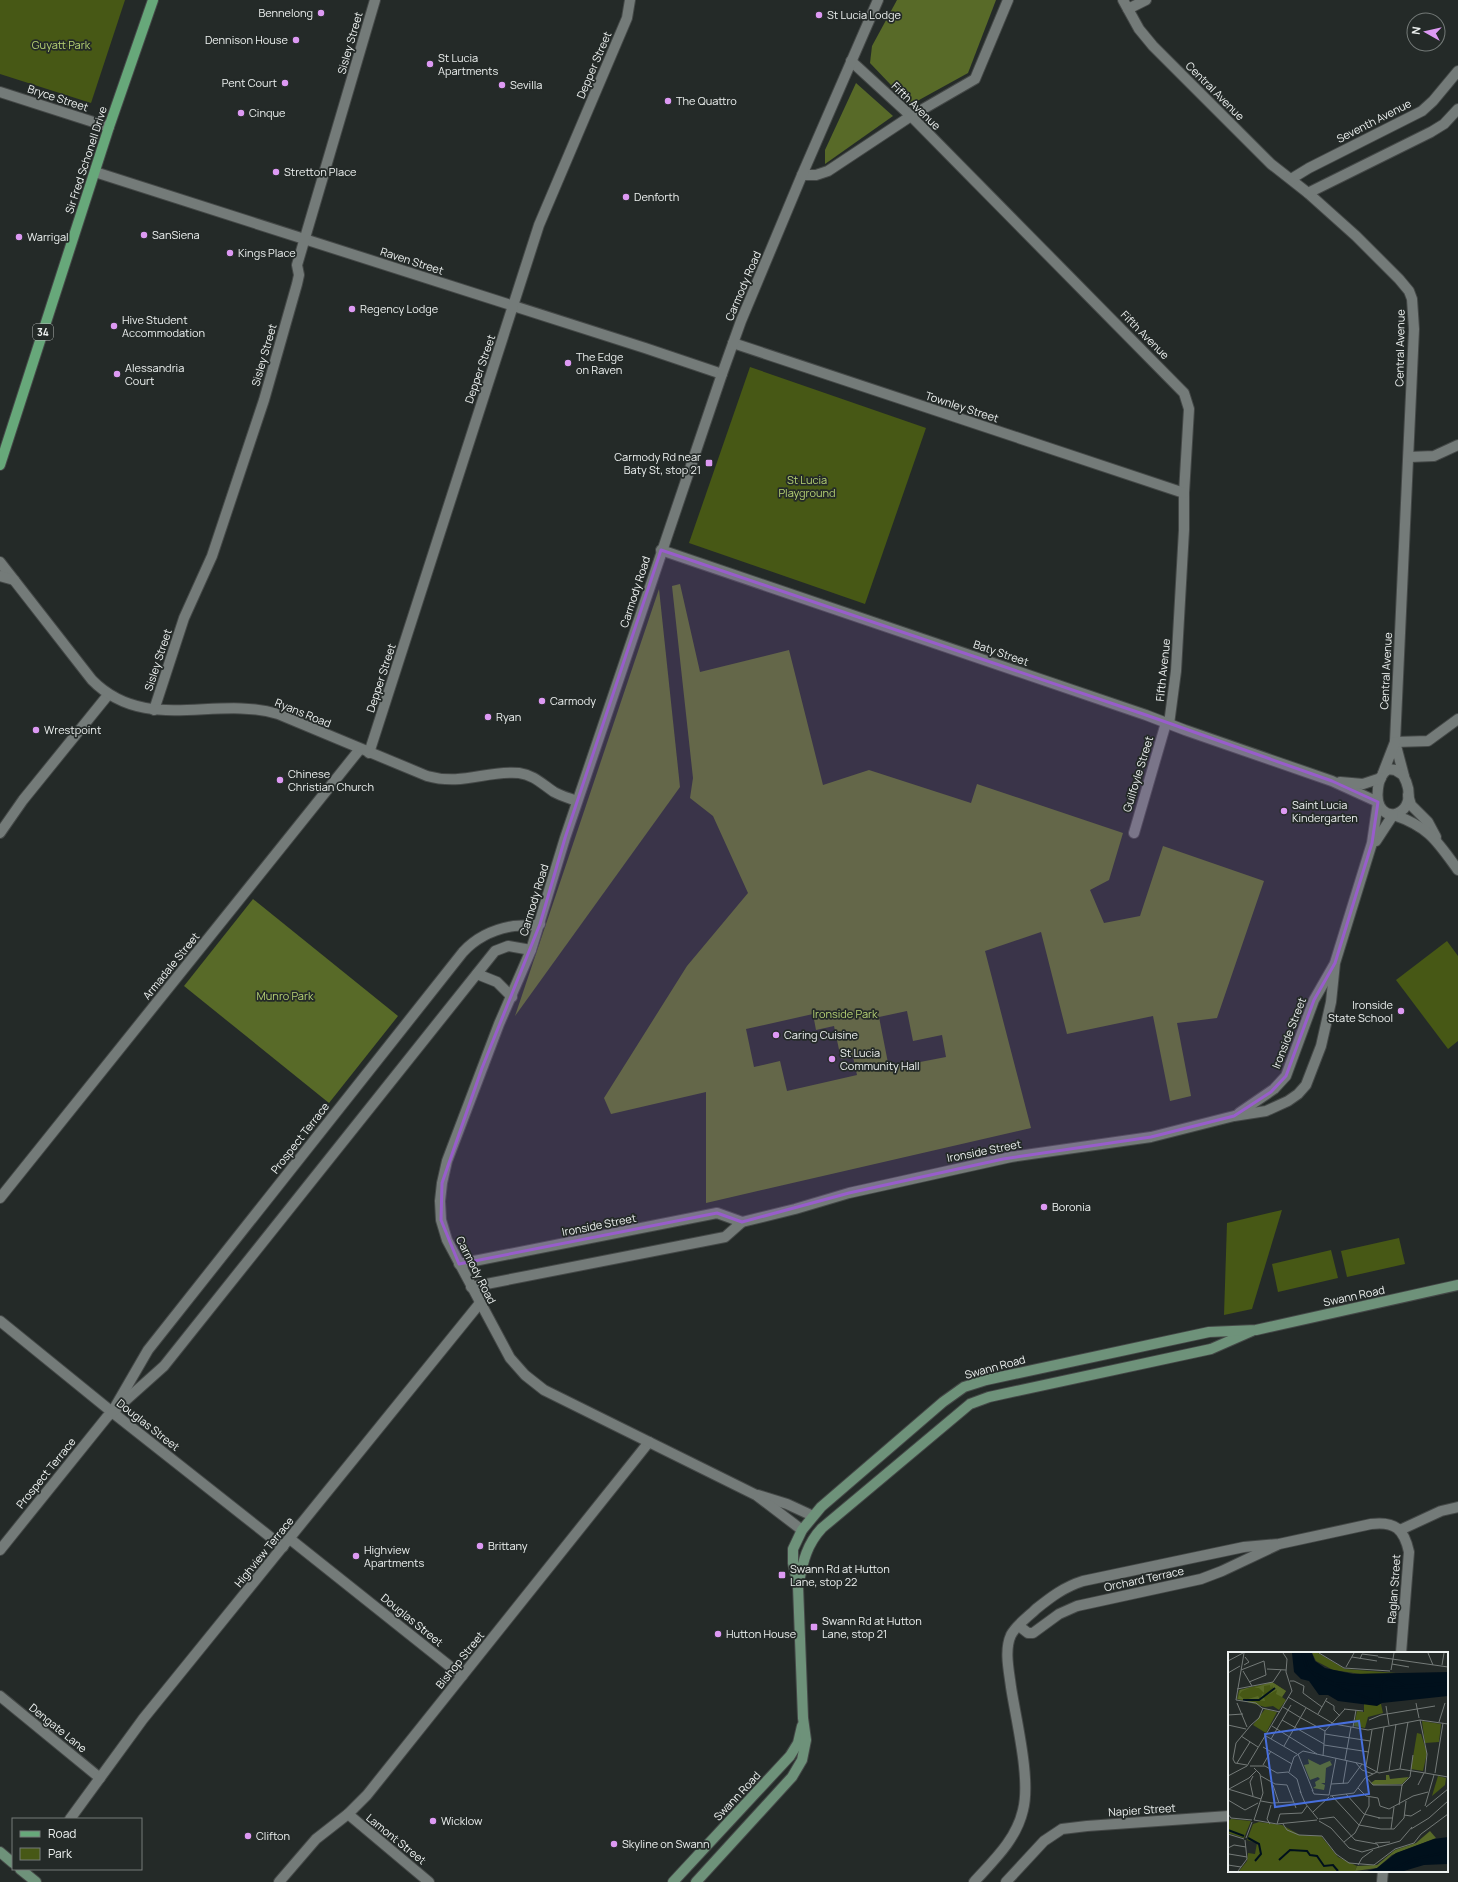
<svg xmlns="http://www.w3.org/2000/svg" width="1458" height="1882" font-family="Manrope,sans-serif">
<rect width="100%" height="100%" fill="#242a28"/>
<!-- green -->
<g fill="#475815">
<polygon points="0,0 125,0 91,103 0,74"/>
<polygon points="750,367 926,428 865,604 689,543"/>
<polygon points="1447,941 1458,956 1458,1041 1448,1049 1396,980"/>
<polygon points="1282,1210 1252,1309 1224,1315 1227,1223"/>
<polygon points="1399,1238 1405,1264 1347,1277 1341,1251"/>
<polygon points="1331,1250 1338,1278 1278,1292 1272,1264"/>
</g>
<!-- forest -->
<g fill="#586a28" fill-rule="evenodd">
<polygon points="897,0 996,0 968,73 910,105 870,63 872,46"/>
<polygon points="856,83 893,116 825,164 825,150"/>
<path d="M 680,584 L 700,672 L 789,650 L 823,785 L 869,770 L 971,803 L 977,784 L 1123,833 L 1109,880 L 1090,890 L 1104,923 L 1140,916 L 1163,846 L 1264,881 L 1217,1018 L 1177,1023 L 1191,1096 L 1170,1101 L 1153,1016 L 1067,1034 L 1041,932 L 985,951 L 1031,1128 L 706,1203 L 706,1092 L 611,1114 L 604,1098 L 687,966 L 748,893 L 713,816 L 690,798 L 693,778 L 672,586 ZM 907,1011 L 913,1041 L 942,1035 L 946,1057 L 889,1068 L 879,1017 ZM 813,1014 L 816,1030 L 834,1026 L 841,1059 L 853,1057 L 857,1075 L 787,1091 L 780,1061 L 754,1067 L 746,1029 Z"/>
<polygon points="659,589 680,787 515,1016"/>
<polygon points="253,899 398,1016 329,1103 184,986"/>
</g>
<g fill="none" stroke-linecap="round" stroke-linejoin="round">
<defs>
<g id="minor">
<polyline points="1123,0 1139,29 1153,46 1271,164 1308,193 1356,236 1399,279 1409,291 1412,299 1414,329 1395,742 1404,776"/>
<polyline points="1128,9 1146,0"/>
<polyline points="851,61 911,116 1184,393 1189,409 1184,493 1184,530 1176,671 1169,724"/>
<polyline points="0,92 109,127"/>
<polyline points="95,172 645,348 722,374"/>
<polyline points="802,175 816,175 828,171 911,116 975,79 1008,0"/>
<polyline points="1291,179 1309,168 1422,111 1433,101 1458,71"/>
<polyline points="1308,193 1431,132 1444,124 1458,109"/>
<polyline points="733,343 1184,493"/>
<polyline points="1409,457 1434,456 1458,445"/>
<polyline points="661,550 1146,715 1185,730 1332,781 1378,802"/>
<polyline points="154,710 184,618 212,556 264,400 297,284 299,275 297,265 375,0"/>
<polyline points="1395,742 1428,741 1458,719"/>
<polyline points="369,753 539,225 627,18 630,0"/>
<path d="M 1388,769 L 1395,770 L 1403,775 C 1426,817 1372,831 1378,788 C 1379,780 1382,773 1388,769 Z"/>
<polyline points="1383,773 1395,742"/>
<polyline points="1340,782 1363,784 1381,778"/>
<polyline points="1408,795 1411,805 1428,822 1436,837"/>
<path d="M 1394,815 C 1429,827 1437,841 1458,870"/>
<polyline points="0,833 23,800 108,695"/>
<polyline points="1134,833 1166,723"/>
<polyline points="1376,841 1393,815"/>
<polyline points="477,974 497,982 512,997"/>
<polyline points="1239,1113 1274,1089 1286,1076 1314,1000 1334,965"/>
<polyline points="0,1198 360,749"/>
<polyline points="459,1264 717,1213 742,1222"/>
<polyline points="471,1287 725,1237 742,1222 795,1209 849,1193 1011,1157 1151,1137 1234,1116 1266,1111 1288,1101 1298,1094 1306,1085 1321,1046 1331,1002 1335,963 1372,843 1378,802"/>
<polyline points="0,1321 112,1412 283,1547"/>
<path d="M 115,1407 L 148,1350 L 463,952 C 476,938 495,929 514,926 C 523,925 531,926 540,924"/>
<polyline points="1400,1530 1441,1511 1458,1507"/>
<polyline points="290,1539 462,1676"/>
<polyline points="0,1550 107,1417 164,1366 495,951 508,946 531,950"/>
<polyline points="1019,1626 1028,1633 1033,1633 1059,1614 1077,1606 1201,1579 1222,1571 1277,1545"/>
<polyline points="0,1696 100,1778"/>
<polyline points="348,1814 429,1882"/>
<polyline points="70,1819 143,1719 480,1303"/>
<polyline points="279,1882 316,1839 348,1814 367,1795 649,1442"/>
<path d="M 974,1882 C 994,1860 1016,1840 1023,1810 C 1031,1779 1016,1720 1011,1687 C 1009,1671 1004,1650 1011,1635 C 1016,1625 1028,1617 1036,1609 C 1051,1597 1064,1587 1083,1581 L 1244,1547 L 1279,1544 L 1371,1524 C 1395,1521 1404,1529 1409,1552 L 1401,1653"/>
<polyline points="1006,1882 1044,1841 1062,1829 1087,1826 1229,1816"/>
<polyline points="1382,1882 1383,1871"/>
</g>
<g id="tertiary">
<path d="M 0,562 L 92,680 C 145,734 215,695 278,714 L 427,776 C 463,786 486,770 519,773 C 534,775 542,784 554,792 C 561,796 569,798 577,801"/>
<polyline points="0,576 14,580"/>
<polyline points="758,1495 787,1504 813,1516"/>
<polyline points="802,1530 756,1495 544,1390 525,1375 510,1358 447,1240 441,1220 440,1201 442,1183 447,1161 499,1024 531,950 565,838 722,374 741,321 802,175 878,0"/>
</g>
<g id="secondary">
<path d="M 799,1582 C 803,1561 807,1544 822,1528 L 970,1404 L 989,1397 L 1211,1349 L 1252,1331"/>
<polyline points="0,1852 13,1863"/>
<polyline points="20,1869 36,1882"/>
<polyline points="673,1882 790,1756 798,1743 802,1726"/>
<polyline points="696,1882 792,1777 802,1760 806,1740 803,1718 798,1586 793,1563 793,1549 802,1530 821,1507 943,1402 964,1387 986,1380 1209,1332 1256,1330 1458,1285"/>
</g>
<polyline id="primary" points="0,465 109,127 153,0"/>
</defs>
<!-- minor casing -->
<use href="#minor" stroke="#444847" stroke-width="12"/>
<!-- tertiary casing -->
<use href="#tertiary" stroke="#444847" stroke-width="12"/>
<!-- secondary casing -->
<use href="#secondary" stroke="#444847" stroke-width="12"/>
<!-- primary casing -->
<use href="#primary" stroke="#444847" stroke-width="12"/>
<!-- minor -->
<use href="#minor" stroke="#747b79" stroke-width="10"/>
<!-- tertiary -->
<use href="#tertiary" stroke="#747b79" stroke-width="10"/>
<!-- secondary -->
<use href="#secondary" stroke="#6e927a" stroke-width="10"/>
<!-- primary -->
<use href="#primary" stroke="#67a87a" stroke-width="10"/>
</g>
<!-- marked area -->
<path fill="#985dcb" fill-opacity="0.2" stroke="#985dcb" stroke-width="3" stroke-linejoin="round" d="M 661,550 L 1146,715 L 1332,781 L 1378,802 L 1372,843 L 1335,963 L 1314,1000 L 1286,1076 L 1271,1092 L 1234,1116 L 1151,1137 L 1003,1159 L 849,1193 L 742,1222 L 717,1213 L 459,1264 L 441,1220 L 442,1183 L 482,1068 L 540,924 L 565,838 Z"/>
<!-- markers -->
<g fill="#dd99f3" stroke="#242a28" stroke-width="1.5">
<circle cx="321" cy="13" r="4"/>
<circle cx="819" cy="15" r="4"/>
<circle cx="296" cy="40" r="4"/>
<circle cx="430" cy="64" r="4"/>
<circle cx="285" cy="83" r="4"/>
<circle cx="502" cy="85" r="4"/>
<circle cx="668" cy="101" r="4"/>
<circle cx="241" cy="113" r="4"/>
<circle cx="276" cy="172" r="4"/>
<circle cx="626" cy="197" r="4"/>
<circle cx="144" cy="235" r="4"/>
<circle cx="19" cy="237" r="4"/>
<circle cx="230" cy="253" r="4"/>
<circle cx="352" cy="309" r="4"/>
<circle cx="114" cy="326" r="4"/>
<circle cx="568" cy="363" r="4"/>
<circle cx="117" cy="374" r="4"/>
<rect x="705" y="459" width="8" height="8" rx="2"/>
<circle cx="542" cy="701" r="4"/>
<circle cx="488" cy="717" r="4"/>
<circle cx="36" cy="730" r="4"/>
<circle cx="280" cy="780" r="4"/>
<circle cx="1284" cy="811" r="4"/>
<circle cx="1401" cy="1011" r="4"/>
<circle cx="776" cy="1035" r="4"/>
<circle cx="832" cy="1059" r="4"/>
<circle cx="1044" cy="1207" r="4"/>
<circle cx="480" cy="1546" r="4"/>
<circle cx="356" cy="1556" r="4"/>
<rect x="778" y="1571" width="8" height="8" rx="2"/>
<rect x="810" y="1623" width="8" height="8" rx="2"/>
<circle cx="718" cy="1634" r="4"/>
<circle cx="433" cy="1821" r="4"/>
<circle cx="248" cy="1836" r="4"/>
<circle cx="614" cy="1844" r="4"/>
</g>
<g text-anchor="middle" stroke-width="3.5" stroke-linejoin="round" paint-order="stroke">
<!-- shield labels -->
<rect fill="#242a28" stroke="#b1b5b4" stroke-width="1" x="33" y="324" width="20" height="16" rx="3"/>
<g font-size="10" font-weight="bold" fill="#edf1f0">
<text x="43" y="336">34</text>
</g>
<!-- poi labels -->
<g font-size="11" fill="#edf1f0" stroke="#242a28" text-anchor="start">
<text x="313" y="17" text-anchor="end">Bennelong</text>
<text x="827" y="19">St Lucia Lodge</text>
<text x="288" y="44" text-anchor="end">Dennison House</text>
<text x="438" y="62">St Lucia<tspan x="438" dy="13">Apartments</tspan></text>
<text x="277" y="87" text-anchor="end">Pent Court</text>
<text x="510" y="89">Sevilla</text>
<text x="676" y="105">The Quattro</text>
<text x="249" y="117">Cinque</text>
<text x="284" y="176">Stretton Place</text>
<text x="634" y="201">Denforth</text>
<text x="152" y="239">SanSiena</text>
<text x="27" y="241">Warrigal</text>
<text x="238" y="257">Kings Place</text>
<text x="360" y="313">Regency Lodge</text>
<text x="122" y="324">Hive Student<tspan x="122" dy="13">Accommodation</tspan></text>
<text x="576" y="361">The Edge<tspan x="576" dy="13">on Raven</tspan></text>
<text x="125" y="372">Alessandria<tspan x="125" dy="13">Court</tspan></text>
<text x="701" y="461" text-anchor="end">Carmody Rd near<tspan x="701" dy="13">Baty St, stop 21</tspan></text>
<text x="550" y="705">Carmody</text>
<text x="496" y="721">Ryan</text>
<text x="44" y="734">Wrestpoint</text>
<text x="288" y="778">Chinese<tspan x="288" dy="13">Christian Church</tspan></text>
<text x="1292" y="809">Saint Lucia<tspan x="1292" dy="13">Kindergarten</tspan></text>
<text x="1393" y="1009" text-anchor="end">Ironside<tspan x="1393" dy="13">State School</tspan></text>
<text x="784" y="1039">Caring Cuisine</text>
<text x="840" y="1057">St Lucia<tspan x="840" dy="13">Community Hall</tspan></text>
<text x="1052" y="1211">Boronia</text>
<text x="488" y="1550">Brittany</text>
<text x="364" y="1554">Highview<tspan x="364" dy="13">Apartments</tspan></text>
<text x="790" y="1573">Swann Rd at Hutton<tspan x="790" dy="13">Lane, stop 22</tspan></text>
<text x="822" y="1625">Swann Rd at Hutton<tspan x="822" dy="13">Lane, stop 21</tspan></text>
<text x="726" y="1638">Hutton House</text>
<text x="441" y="1825">Wicklow</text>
<text x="256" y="1840">Clifton</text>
<text x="622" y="1848">Skyline on Swann</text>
</g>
<!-- street labels -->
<g font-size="11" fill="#edf1f0" stroke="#242a28">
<text transform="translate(350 43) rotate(-74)" y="4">Sisley Street</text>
<text transform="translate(594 65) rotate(-67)" y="4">Depper Street</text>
<text transform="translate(1215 91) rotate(45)" y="4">Central Avenue</text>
<text transform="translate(58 98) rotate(18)" y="4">Bryce Street</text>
<text transform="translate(916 106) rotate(44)" y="4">Fifth Avenue</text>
<text transform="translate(1374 121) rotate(-27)" y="4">Seventh Avenue</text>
<text transform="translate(86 160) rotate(-72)" y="4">Sir Fred Schonell Drive</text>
<text transform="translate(412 261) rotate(18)" y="4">Raven Street</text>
<text transform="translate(743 286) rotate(-67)" y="4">Carmody Road</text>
<text transform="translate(1145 335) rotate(45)" y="4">Fifth Avenue</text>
<text transform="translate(1400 348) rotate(-89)" y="4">Central Avenue</text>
<text transform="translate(264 355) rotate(-74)" y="4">Sisley Street</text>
<text transform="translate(480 369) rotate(-71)" y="4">Depper Street</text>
<text transform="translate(962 407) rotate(18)" y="4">Townley Street</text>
<text transform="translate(635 592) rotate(-72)" y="4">Carmody Road</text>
<text transform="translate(1001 653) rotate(19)" y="4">Baty Street</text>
<text transform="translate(158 660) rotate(-72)" y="4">Sisley Street</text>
<text transform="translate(1163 670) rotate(-84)" y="4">Fifth Avenue</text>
<text transform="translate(1386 671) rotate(-87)" y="4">Central Avenue</text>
<text transform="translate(381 678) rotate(-72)" y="4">Depper Street</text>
<text transform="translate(303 713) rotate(22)" y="4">Ryans Road</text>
<text transform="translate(1138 774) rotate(-73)" y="4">Guilfoyle Street</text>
<text transform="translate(534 900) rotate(-73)" y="4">Carmody Road</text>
<text transform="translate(171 966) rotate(-51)" y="4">Armadale Street</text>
<text transform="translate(1289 1033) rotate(-69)" y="4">Ironside Street</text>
<text transform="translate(300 1138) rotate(-52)" y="4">Prospect Terrace</text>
<text transform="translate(984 1151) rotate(-11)" y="4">Ironside Street</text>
<text transform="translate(599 1225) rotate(-11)" y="4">Ironside Street</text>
<text transform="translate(476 1270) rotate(63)" y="4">Carmody Road</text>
<text transform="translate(1354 1296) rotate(-12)" y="4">Swann Road</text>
<text transform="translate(995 1367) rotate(-15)" y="4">Swann Road</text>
<text transform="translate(148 1425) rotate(38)" y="4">Douglas Street</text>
<text transform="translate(46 1473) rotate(-51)" y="4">Prospect Terrace</text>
<text transform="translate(264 1552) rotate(-51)" y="4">Highview Terrace</text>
<text transform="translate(1144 1579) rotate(-12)" y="4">Orchard Terrace</text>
<text transform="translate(1394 1589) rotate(-86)" y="4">Raglan Street</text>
<text transform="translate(412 1620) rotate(39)" y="4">Douglas Street</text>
<text transform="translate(460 1660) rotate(-51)" y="4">Bishop Street</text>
<text transform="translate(58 1728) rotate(39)" y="4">Dengate Lane</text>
<text transform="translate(737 1796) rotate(-47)" y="4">Swann Road</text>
<text transform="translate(1142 1810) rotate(-4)" y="4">Napier Street</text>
<text transform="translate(396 1839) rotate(39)" y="4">Lamont Street</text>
</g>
<!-- park labels -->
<g font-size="11" fill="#b6d274" stroke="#242a28">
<text x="61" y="49">Guyatt Park</text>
<text x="807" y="484">St Lucia<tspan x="807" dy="13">Playground</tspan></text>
<text x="285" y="1000">Munro Park</text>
<text x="845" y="1018">Ironside Park</text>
</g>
</g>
<!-- overview -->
<g transform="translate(1228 1652)">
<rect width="220" height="220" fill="#242a28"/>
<path d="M 84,1 L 90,1 L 117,17 L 168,21 L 133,22 L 105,18 L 88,9 ZM 44,30 L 58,39 L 54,45 L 58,48 L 51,58 L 45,54 L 37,55 L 9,47 L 11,38 ZM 136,52 L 153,52 L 155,61 L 140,65 L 137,76 L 126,74 L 129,59 L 136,60 ZM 37,57 L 49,60 L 38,81 L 25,73 ZM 194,69 L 213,72 L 211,90 L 197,91 ZM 189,81 L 193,82 L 199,101 L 195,119 L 183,117 ZM 210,124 L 218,126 L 217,133 L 204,144 ZM 3,167 L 23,169 L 16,186 L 0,181 L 0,169 ZM 31,170 L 54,173 L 72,183 L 93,184 L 110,205 L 129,214 L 127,219 L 11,219 L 19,209 L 20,201 L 27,202 L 29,191 L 19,188 L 25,172 Z" fill="#475815"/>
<path d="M 44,30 L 58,39 L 54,45 L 48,42 L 49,38 L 36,45 L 45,36 L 44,33 L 43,37 L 42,33 L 36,34 L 36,41 L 31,36 L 26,36 ZM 24,35 L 14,39 L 11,43 L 17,48 L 30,44 L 32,47 L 35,41 L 37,49 L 10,47 L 12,38 ZM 80,107 L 92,113 L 106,107 L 102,109 L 104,113 L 98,116 L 97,131 L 93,131 L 97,133 L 96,138 L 85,136 L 88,134 L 87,130 L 92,127 L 90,125 L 82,128 L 76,113 L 81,112 ZM 158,123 L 161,123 L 162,127 L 181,125 L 174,132 L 145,133 L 143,131 L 147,128 L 158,128 ZM 202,179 L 208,186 L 164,203 L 149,216 L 127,219 L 129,214 L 149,213 L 167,198 L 188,191 Z" fill="#586a28"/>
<path d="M 64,1 L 84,1 L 87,9 L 97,16 L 125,22 L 220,20 L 220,44 L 154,51 L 149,54 L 110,49 L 100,43 L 91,43 L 81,29 L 73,27 L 66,20 ZM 220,185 L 220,212 L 196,213 L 176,219 L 139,219 L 149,216 L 168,201 L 206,187 Z" fill="#00101c"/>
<path fill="none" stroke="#00101c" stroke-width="2" d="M 74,1 L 78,15 L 91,27 L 144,48 L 152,48 L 154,31 L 160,26 L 178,34 L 220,31M 76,1 L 82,19 L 105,31 L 174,36 L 220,32M 15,48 L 31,48 L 47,36M 0,178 L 16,184M 20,186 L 31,192 L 33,202 L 27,209M 51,208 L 62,198 L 79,199 L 82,203 L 89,204 L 96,214 L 105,213 L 110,219M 161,219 L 186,207 L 220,200"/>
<path fill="none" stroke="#747a78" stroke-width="1" d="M 91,1 L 116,16 L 162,19M 200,1 L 205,13M 124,5 L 149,9M 150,5 L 220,15M 132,7 L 134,2 L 150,4M 0,9 L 15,1M 164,12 L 181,15M 16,13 L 21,10 L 17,5M 214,13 L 216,1M 118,15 L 126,1M 39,17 L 58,18M 13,18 L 36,9M 163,18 L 166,1M 15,19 L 24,34M 0,21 L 12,14M 62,29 L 66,29 L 76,34 L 75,41 L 94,55M 21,30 L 38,23 L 36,9M 9,37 L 45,30 L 53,18M 60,45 L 106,72 L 140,78 L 192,68 L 199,102 L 197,121 L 220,125M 8,48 L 16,1M 8,48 L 28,51 L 34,56 L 52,60M 98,49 L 106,54 L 106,58 L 112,64M 9,51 L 19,75M 188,51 L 191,66M 158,54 L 161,73M 55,55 L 73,66M 116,57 L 135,59M 90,62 L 99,46M 0,63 L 15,62M 73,66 L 97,79M 54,68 L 96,92M 141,68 L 153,63 L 207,54M 192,68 L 220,72M 211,70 L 217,51M 0,73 L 18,77M 23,73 L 31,66 L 35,56M 44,74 L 89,102M 125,75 L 128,58M 97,82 L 142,89M 13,84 L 30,95M 38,84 L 69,102M 43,87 L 63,53M 96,93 L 141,100M 56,94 L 78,56M 35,95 L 64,112M 70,102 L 85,139M 95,104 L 97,79 L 117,57M 117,108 L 123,75M 9,111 L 22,90M 128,111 L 134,118 L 145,122M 19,113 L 7,111 L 5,107 L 8,91 L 23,73M 35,113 L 43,99M 19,114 L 64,39 L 58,20 L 59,7 L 55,1M 22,114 L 37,114 L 49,121 L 60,120 L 69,127 L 73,141M 138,114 L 144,78M 26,116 L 32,122 L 35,141 L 26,168M 172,117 L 180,70M 161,119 L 168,72M 61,120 L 66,105 L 75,99 L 134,112 L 151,121 L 172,117 L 197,121M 149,120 L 156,75M 207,121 L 215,71M 0,124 L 19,114M 25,124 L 22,130 L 25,144M 33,124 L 47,132 L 59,133 L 68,156M 138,125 L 145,133 L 175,133M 103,132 L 120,131 L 134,112M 115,132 L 119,108M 45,133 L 51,151M 190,133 L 196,121M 130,136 L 138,144 L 150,146 L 152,154 L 161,157 L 185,144 L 200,140M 0,137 L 33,147M 1,137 L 21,126 L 28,119M 84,138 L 86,142 L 101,143 L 108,106M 72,139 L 77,151 L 90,167M 118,142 L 136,162 L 152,166M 102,144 L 126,141 L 137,126 L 149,120M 104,144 L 131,173M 0,148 L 17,158 L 30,151M 33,149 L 44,151 L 65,150M 171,153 L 174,133 L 182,125 L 185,103M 197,154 L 206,123M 198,155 L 220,137M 85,160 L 101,145M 0,162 L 3,166 L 24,168M 176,163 L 183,164 L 193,158M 150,166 L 165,166M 91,167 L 106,165 L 127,188 L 149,192 L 151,195M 26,168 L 49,172 L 89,168M 91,169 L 103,176 L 121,196 L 134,200 L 172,189 L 184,175M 42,172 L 39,167 L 43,153M 49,172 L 52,162 L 74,161 L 79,154M 55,172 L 59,178 L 71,183 L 94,184 L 108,202 L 121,211 L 146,213 L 167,197 L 186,191 L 193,182 L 220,162M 131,173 L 153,177 L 166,177 L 176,166 L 178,149M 163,177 L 166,155M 183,177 L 201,166 L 220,149M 0,182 L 16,187M 18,186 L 24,170M 116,190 L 127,181 L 141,154 L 141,145M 147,191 L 162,190M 0,196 L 6,193 L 18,195M 1,202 L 19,205M 0,213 L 13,215M 130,213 L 134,206 L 145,198M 10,219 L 19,207 L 17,188"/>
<path fill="#476fdd" fill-opacity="0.15" stroke="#476fdd" stroke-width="2" d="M 131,69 L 141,142 L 47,155 L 37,82 Z"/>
<rect width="220" height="220" fill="none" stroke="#edf1f0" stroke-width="2"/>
</g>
<!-- legend -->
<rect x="12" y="1818" width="130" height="52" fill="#242a28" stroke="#747a78"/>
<rect x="20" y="1831" width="20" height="6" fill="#67a87a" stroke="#747a78"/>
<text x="48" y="1838" font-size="12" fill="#edf1f0">Road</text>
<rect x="20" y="1848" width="20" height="12" fill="#475815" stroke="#747a78"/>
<text x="48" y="1858" font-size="12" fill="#edf1f0">Park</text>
<!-- north arrow -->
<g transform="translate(1426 32) rotate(278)"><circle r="19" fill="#242a28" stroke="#747a78"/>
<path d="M0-3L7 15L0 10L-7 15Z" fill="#dd99f3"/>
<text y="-6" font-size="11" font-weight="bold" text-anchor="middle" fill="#edf1f0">N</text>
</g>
</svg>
